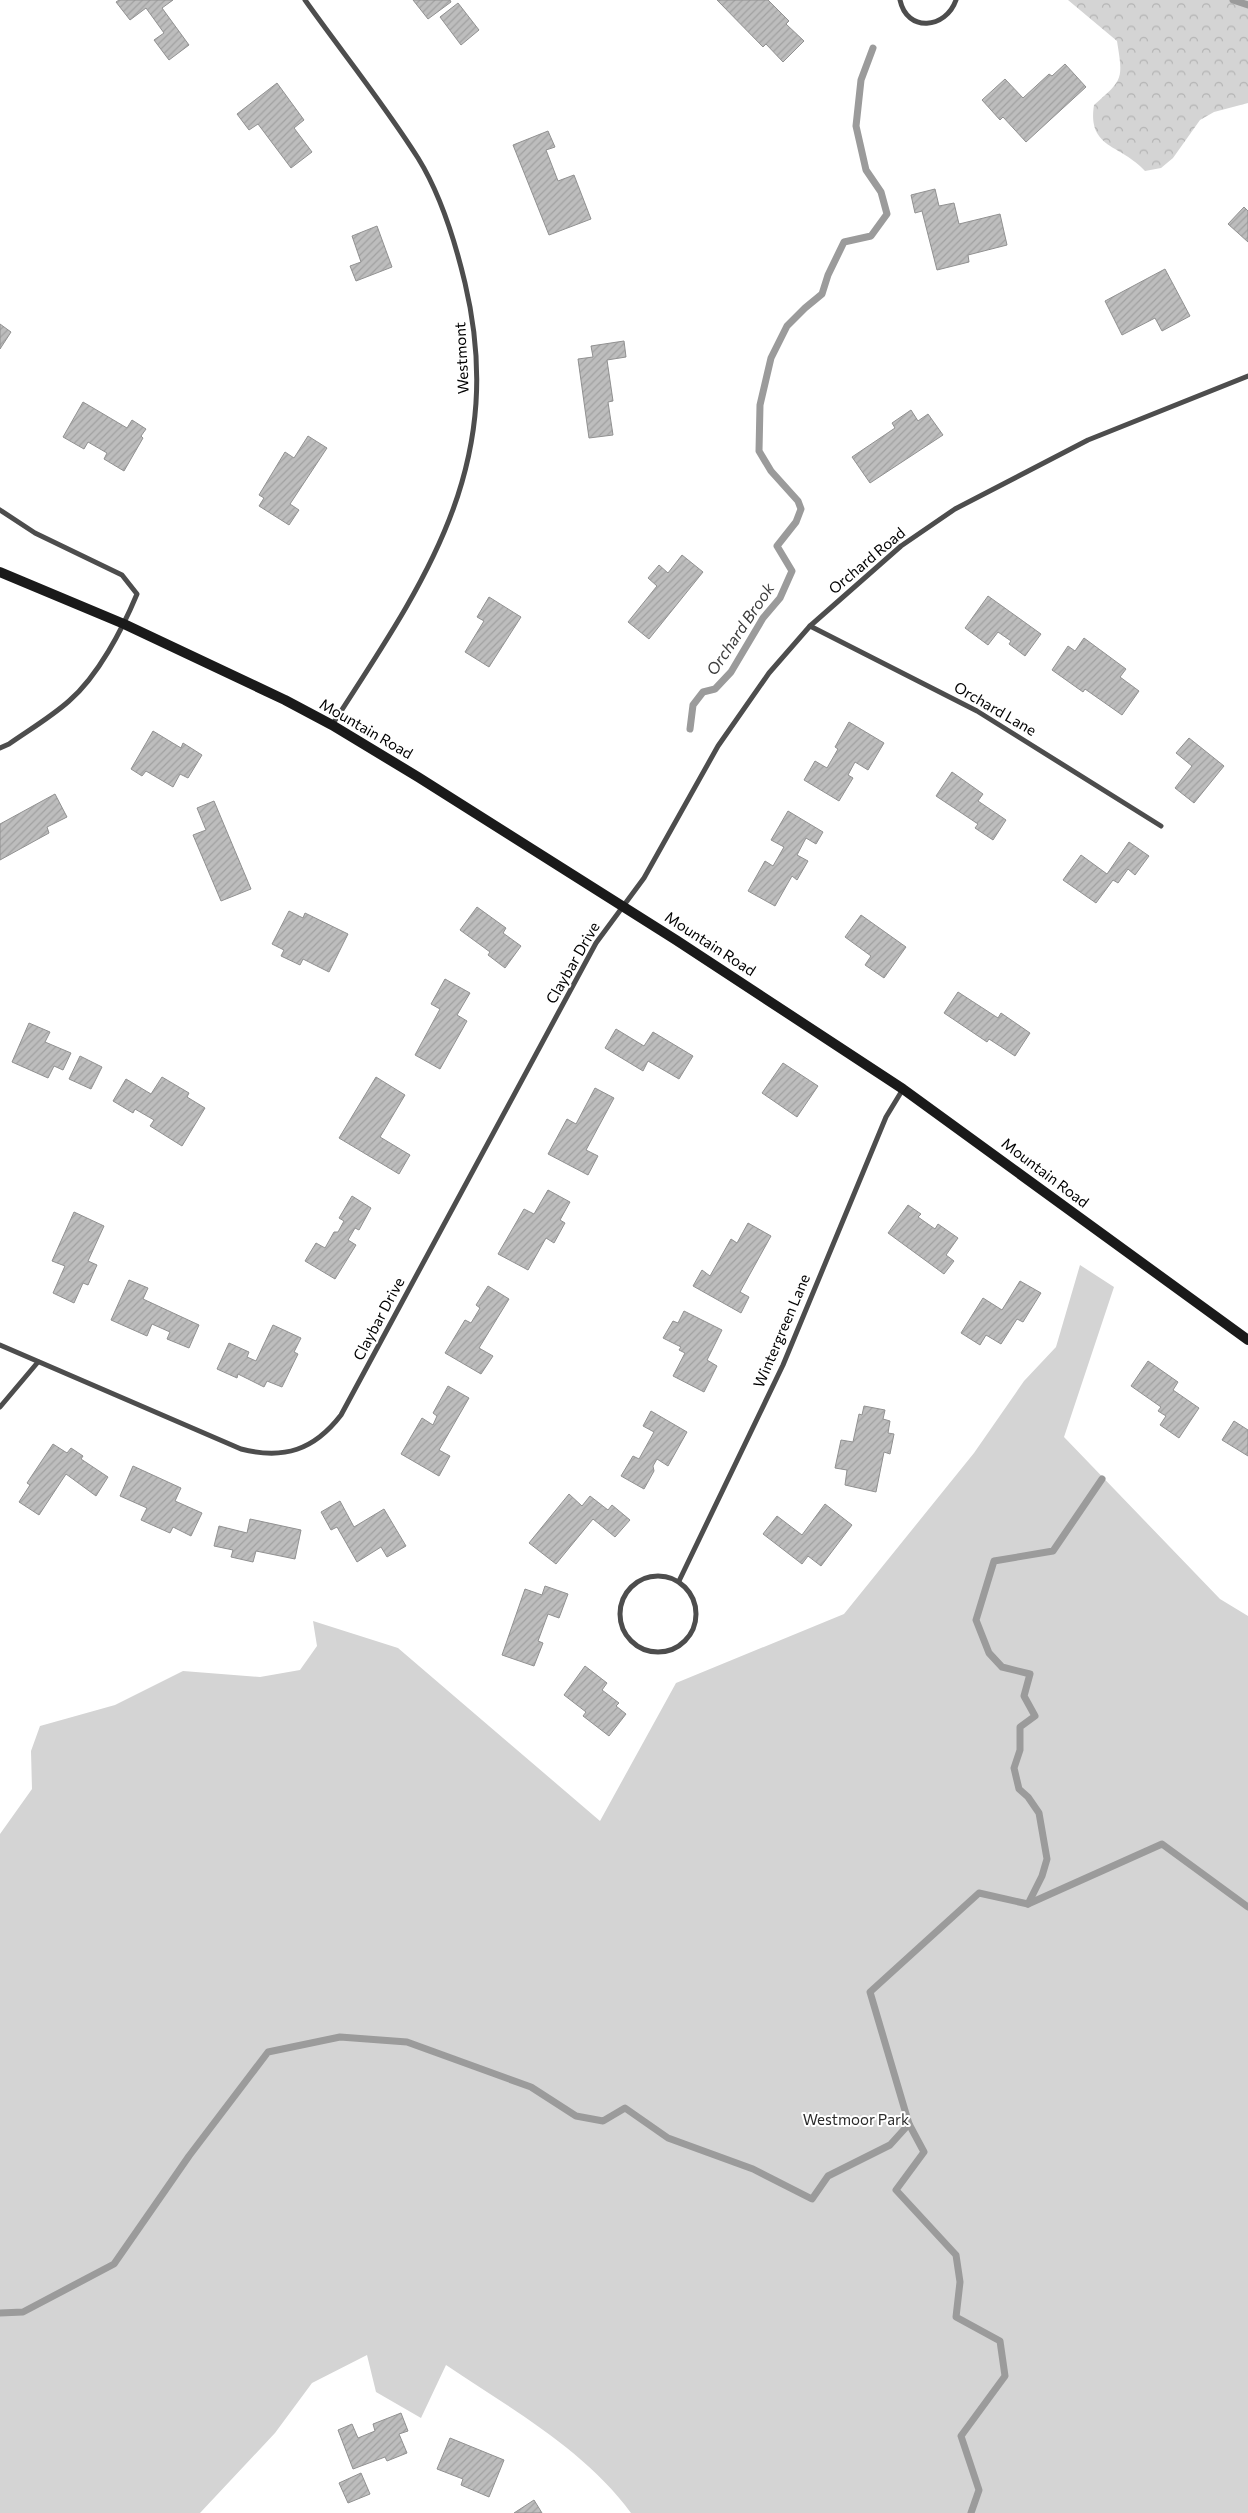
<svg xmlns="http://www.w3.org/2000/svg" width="1248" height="2513" font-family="Commissioner,sans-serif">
<defs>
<pattern id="forest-crowns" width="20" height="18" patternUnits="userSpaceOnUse" patternTransform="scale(1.25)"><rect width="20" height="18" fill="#d4d4d4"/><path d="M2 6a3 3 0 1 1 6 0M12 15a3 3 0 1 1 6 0" fill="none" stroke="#b4b4b4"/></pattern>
<pattern id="building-hatch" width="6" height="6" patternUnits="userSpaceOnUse" patternTransform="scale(1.25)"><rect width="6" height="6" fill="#bdbdbd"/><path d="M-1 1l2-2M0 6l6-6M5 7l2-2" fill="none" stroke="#a1a1a1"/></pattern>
</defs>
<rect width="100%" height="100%" fill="#fff"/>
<!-- forest -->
<path fill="url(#forest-crowns)" d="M 1068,0 L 1248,0 L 1248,103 L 1214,112 L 1200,120 L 1173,158 L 1161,168 L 1145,171 C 1121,144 1087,149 1094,105 C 1124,79 1123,79 1117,41 Z"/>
<!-- green -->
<path fill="#d4d4d4" d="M 1080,1265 L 1114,1287 L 1064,1437 L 1220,1599 L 1248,1616 L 1248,2513 L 631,2513 C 584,2449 511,2409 446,2365 L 421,2418 L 376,2392 L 367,2355 L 312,2383 L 275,2433 L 200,2513 L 0,2513 L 0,1834 L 32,1789 L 31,1751 L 40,1726 L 115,1705 L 183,1671 L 260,1677 L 300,1670 L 317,1646 L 313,1621 L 398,1648 L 600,1821 L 676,1683 L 844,1614 L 974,1453 L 1024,1381 L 1056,1347 Z"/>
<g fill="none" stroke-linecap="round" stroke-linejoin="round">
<!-- stream -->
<g stroke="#9b9b9b" stroke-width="7">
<polyline points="1233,0 1248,5"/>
<polyline points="690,729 693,705 703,692 715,689 731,672 763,618 780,598 792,571 777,546 796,522 801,509 798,501 771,471 759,451 760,405 771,358 787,326 805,308 822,294 828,275 844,242 871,236 887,214 881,192 866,170 856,126 861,80 873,48"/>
<polyline points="1028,1904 1042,1876 1047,1859 1039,1813 1028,1797 1019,1789 1014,1768 1020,1750 1020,1727 1035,1716 1024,1696 1030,1674 1002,1667 989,1653 976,1620 994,1561 1053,1551 1102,1479"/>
<polyline points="0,2313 23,2312 114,2264 189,2156 268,2052 340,2037 407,2042 531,2087 576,2116 603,2121 625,2108 668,2138 753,2169 812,2199 828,2176 890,2145 909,2124"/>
<polyline points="971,2513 979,2490 961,2436 1005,2376 1000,2341 956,2317 960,2282 956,2255 896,2190 924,2152 909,2124 870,1992 979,1893 1028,1904 1162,1844 1248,1907"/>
</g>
</g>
<!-- building -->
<g fill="url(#building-hatch)" stroke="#919191">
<polygon points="119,0 173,0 162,8 189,45 169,60 154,40 164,33 146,8 130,20 116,2"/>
<polygon points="413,0 450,0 451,2 428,19"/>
<polygon points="717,0 768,0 789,21 786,24 804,41 783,62 766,44 763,47"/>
<polygon points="458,3 479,30 461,45 440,17"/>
<polygon points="1065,64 1086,87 1026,142 1003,117 1000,120 982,100 1005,79 1023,98 1049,74 1052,76"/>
<polygon points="277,83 304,120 294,128 312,152 291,168 258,124 249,130 237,114"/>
<polygon points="548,131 555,147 546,150 558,181 574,175 591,219 549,235 513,145"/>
<polygon points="935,189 939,206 954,203 959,224 1000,214 1007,245 968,255 969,262 937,270 922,211 915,213 911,195"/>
<polygon points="1244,207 1248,211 1248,242 1228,224"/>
<polygon points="377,226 392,267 356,281 350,266 361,262 352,236"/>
<polygon points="1165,269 1190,316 1162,331 1155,318 1122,335 1105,301"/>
<polygon points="0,324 11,332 0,349"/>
<polygon points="624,341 626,357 607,360 613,401 608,402 613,435 589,438 578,359 593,357 591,346"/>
<polygon points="83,402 127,428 132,420 146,429 141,436 143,438 124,471 104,459 107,453 88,442 84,449 63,437"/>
<polygon points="911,410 918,421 928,414 943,435 870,483 852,457 895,428 892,423"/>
<polygon points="308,436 327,448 290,504 299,510 289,525 259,506 264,498 259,495 285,452 294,458"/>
<polygon points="682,555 703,572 649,639 628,622 657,586 648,578 659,565 668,573"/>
<polygon points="988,596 1041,634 1025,656 1009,644 1011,641 998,632 988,645 965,628"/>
<polygon points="489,597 521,617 489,667 465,652 484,621 477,617"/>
<polygon points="1084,638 1126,669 1120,677 1139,691 1122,715 1085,689 1083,692 1052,670 1068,646 1075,651"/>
<polygon points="849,722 884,743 868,770 855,762 848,775 853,778 839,801 804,780 815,761 827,768 838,749 835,747"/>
<polygon points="153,731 181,748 183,743 202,755 188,778 180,774 173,787 146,771 142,776 131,769"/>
<polygon points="1189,738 1224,766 1194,803 1175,788 1192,766 1176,753"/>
<polygon points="952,772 983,794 978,801 1006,820 993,840 975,828 978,824 936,796"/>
<polygon points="55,794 67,817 47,827 49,833 0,860 0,824"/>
<polygon points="214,801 251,889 221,901 193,835 206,830 197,808"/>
<polygon points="788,811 823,832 816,844 806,838 797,855 808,861 797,880 792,876 775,906 748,891 765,861 773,866 784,847 771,840"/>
<polygon points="1129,842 1149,856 1135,875 1128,869 1118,883 1113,880 1096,903 1063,880 1081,855 1107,874"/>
<polygon points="477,907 506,928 503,933 521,946 505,968 488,955 490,952 460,930"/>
<polygon points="289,911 303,918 305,913 348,934 329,972 303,959 300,965 281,956 284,950 272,944"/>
<polygon points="861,915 906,947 884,978 865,965 871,956 845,937"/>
<polygon points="445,979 470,993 457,1015 467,1021 440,1069 415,1055 440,1009 431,1004"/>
<polygon points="958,992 998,1018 1001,1013 1030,1033 1015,1056 989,1039 987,1042 944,1013"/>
<polygon points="29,1023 50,1032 45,1042 71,1053 63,1070 54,1066 48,1078 12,1062"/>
<polygon points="616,1029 644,1046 653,1032 693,1056 679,1079 648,1061 643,1071 605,1048"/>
<polygon points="80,1056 102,1067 91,1089 69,1079"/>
<polygon points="783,1063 818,1086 797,1117 762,1093"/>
<polygon points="162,1077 189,1093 187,1097 205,1108 182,1146 150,1126 154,1120 135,1109 133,1113 113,1101 126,1079 151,1094"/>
<polygon points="376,1077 405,1095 380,1137 410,1155 399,1174 339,1138"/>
<polygon points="595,1088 614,1098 586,1150 598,1156 588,1175 548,1154 567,1119 576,1124"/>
<polygon points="548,1190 570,1202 560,1220 565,1223 554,1243 546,1238 528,1270 498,1254 524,1209 534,1214"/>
<polygon points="352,1196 371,1208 359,1230 355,1228 348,1240 356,1245 335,1279 305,1261 316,1243 325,1248 334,1232 338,1232 344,1221 339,1218"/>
<polygon points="908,1205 921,1214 918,1217 935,1229 938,1224 958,1238 946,1255 954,1261 944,1274 888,1233"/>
<polygon points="74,1212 104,1226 88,1261 97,1265 88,1285 83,1283 74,1303 53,1293 65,1266 52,1261"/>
<polygon points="748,1223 771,1236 740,1292 749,1297 741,1313 693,1286 702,1270 710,1276 731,1239 737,1243"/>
<polygon points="129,1280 148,1288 143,1299 199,1325 189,1348 167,1339 170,1332 152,1324 147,1336 111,1320"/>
<polygon points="1020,1281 1041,1293 1023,1322 1017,1319 1001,1344 986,1335 980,1345 961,1333 983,1298 1002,1310"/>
<polygon points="488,1286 509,1299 479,1348 493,1356 481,1374 445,1353 465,1320 471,1323 480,1308 476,1305"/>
<polygon points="684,1311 722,1330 707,1360 717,1366 704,1392 673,1376 685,1353 679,1350 681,1347 663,1338 673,1321 678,1323"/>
<polygon points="273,1325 301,1338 294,1352 298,1354 282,1387 267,1381 264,1387 238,1374 237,1378 217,1369 229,1343 249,1352 247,1357 256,1361"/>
<polygon points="1148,1361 1178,1382 1173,1390 1199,1408 1179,1438 1160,1425 1166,1416 1158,1411 1161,1407 1131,1386"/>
<polygon points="448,1386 469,1398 439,1450 450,1456 439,1476 401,1454 422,1418 433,1425 437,1416 433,1413"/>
<polygon points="864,1406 885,1410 883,1419 890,1421 888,1433 894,1434 890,1454 884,1452 876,1492 845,1485 847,1470 835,1468 841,1440 853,1442 859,1414 862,1415"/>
<polygon points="651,1411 687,1432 668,1466 657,1459 653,1466 654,1471 644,1489 621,1476 633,1456 639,1459 654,1432 643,1426"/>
<polygon points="1234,1421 1248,1430 1248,1456 1222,1440"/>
<polygon points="53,1444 67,1453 71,1448 83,1456 81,1459 108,1477 96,1496 66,1474 39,1515 19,1502 30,1485 27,1483"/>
<polygon points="133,1466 181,1488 175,1501 202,1513 191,1536 173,1527 170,1533 141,1520 147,1508 120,1496"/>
<polygon points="569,1494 582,1506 590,1496 608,1510 612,1505 630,1520 615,1537 593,1519 556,1564 529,1543"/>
<polygon points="340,1501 354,1527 384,1509 406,1546 387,1557 381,1547 357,1562 337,1527 331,1530 321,1512"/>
<polygon points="825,1504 852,1525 821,1566 808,1556 802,1564 763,1534 777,1516 802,1535"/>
<polygon points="250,1519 301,1530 295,1559 256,1551 253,1562 231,1557 233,1550 214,1546 219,1526 247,1533"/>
<polygon points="545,1586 568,1594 559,1618 548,1614 538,1641 543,1643 534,1666 502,1655 525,1589 542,1595"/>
<polygon points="585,1666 607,1683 602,1690 619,1703 616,1706 626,1714 609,1736 583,1716 586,1712 564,1695"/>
<polygon points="401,2413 408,2431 399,2434 407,2453 387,2461 385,2457 353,2469 338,2430 352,2424 358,2438 375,2431 373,2424"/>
<polygon points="450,2438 504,2460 489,2497 461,2485 463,2479 437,2469"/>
<polygon points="361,2473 370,2494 348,2503 339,2483"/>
<polygon points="534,2500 542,2513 514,2513"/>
</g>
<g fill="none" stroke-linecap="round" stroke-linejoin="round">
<!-- minor -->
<g stroke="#4d4d4d" stroke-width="5">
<path d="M 305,0 C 342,52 384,104 418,158 C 441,195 455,241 465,283 C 508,465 426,580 332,725"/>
<path d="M 900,0 C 907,33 946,29 956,0"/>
<path d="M 0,510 L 35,533 L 122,575 L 137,594 C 122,630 98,676 69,701 C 51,717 29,730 9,744 L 0,748"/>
<polyline points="810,626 977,711 1161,826"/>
<path d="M 0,1345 L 241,1449 C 284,1460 314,1450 341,1415 L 596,943 L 644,878 L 718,746 L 769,673 L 810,626 L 901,546 L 955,509 L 1088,440 L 1248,376"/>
<polyline points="0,1407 38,1362"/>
<circle cx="658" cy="1614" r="38"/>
<polyline points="679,1581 783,1365 886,1117 903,1089"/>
</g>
<!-- secondary -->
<polyline stroke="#1a1a1a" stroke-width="10" points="0,572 124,624 285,700 332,725 418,777 676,940 903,1089 1248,1340"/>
</g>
<g text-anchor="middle" stroke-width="4" stroke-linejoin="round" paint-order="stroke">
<!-- street labels -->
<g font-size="15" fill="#000" stroke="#fff">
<text transform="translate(462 358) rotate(-93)" y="5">Westmont</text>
<text transform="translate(867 561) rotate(-40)" y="5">Orchard Road</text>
<text transform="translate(995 709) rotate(30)" y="5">Orchard Lane</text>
<text transform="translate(366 729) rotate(30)" y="5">Mountain Road</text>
<text transform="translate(710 944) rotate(33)" y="5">Mountain Road</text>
<text transform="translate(573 963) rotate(-60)" y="5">Claybar Drive</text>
<text transform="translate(1045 1173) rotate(37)" y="5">Mountain Road</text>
<text transform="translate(379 1319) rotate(-62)" y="5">Claybar Drive</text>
<text transform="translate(782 1331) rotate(-67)" y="5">Wintergreen Lane</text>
</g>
<!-- park labels -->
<g font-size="15" fill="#2b2b2b" stroke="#fff">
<text x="856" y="2125">Westmoor Park</text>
</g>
<!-- water labels -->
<g font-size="16" font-style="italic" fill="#3c3c3c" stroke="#fff">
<text transform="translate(740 629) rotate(-56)" y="6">Orchard Brook</text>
</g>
</g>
</svg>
